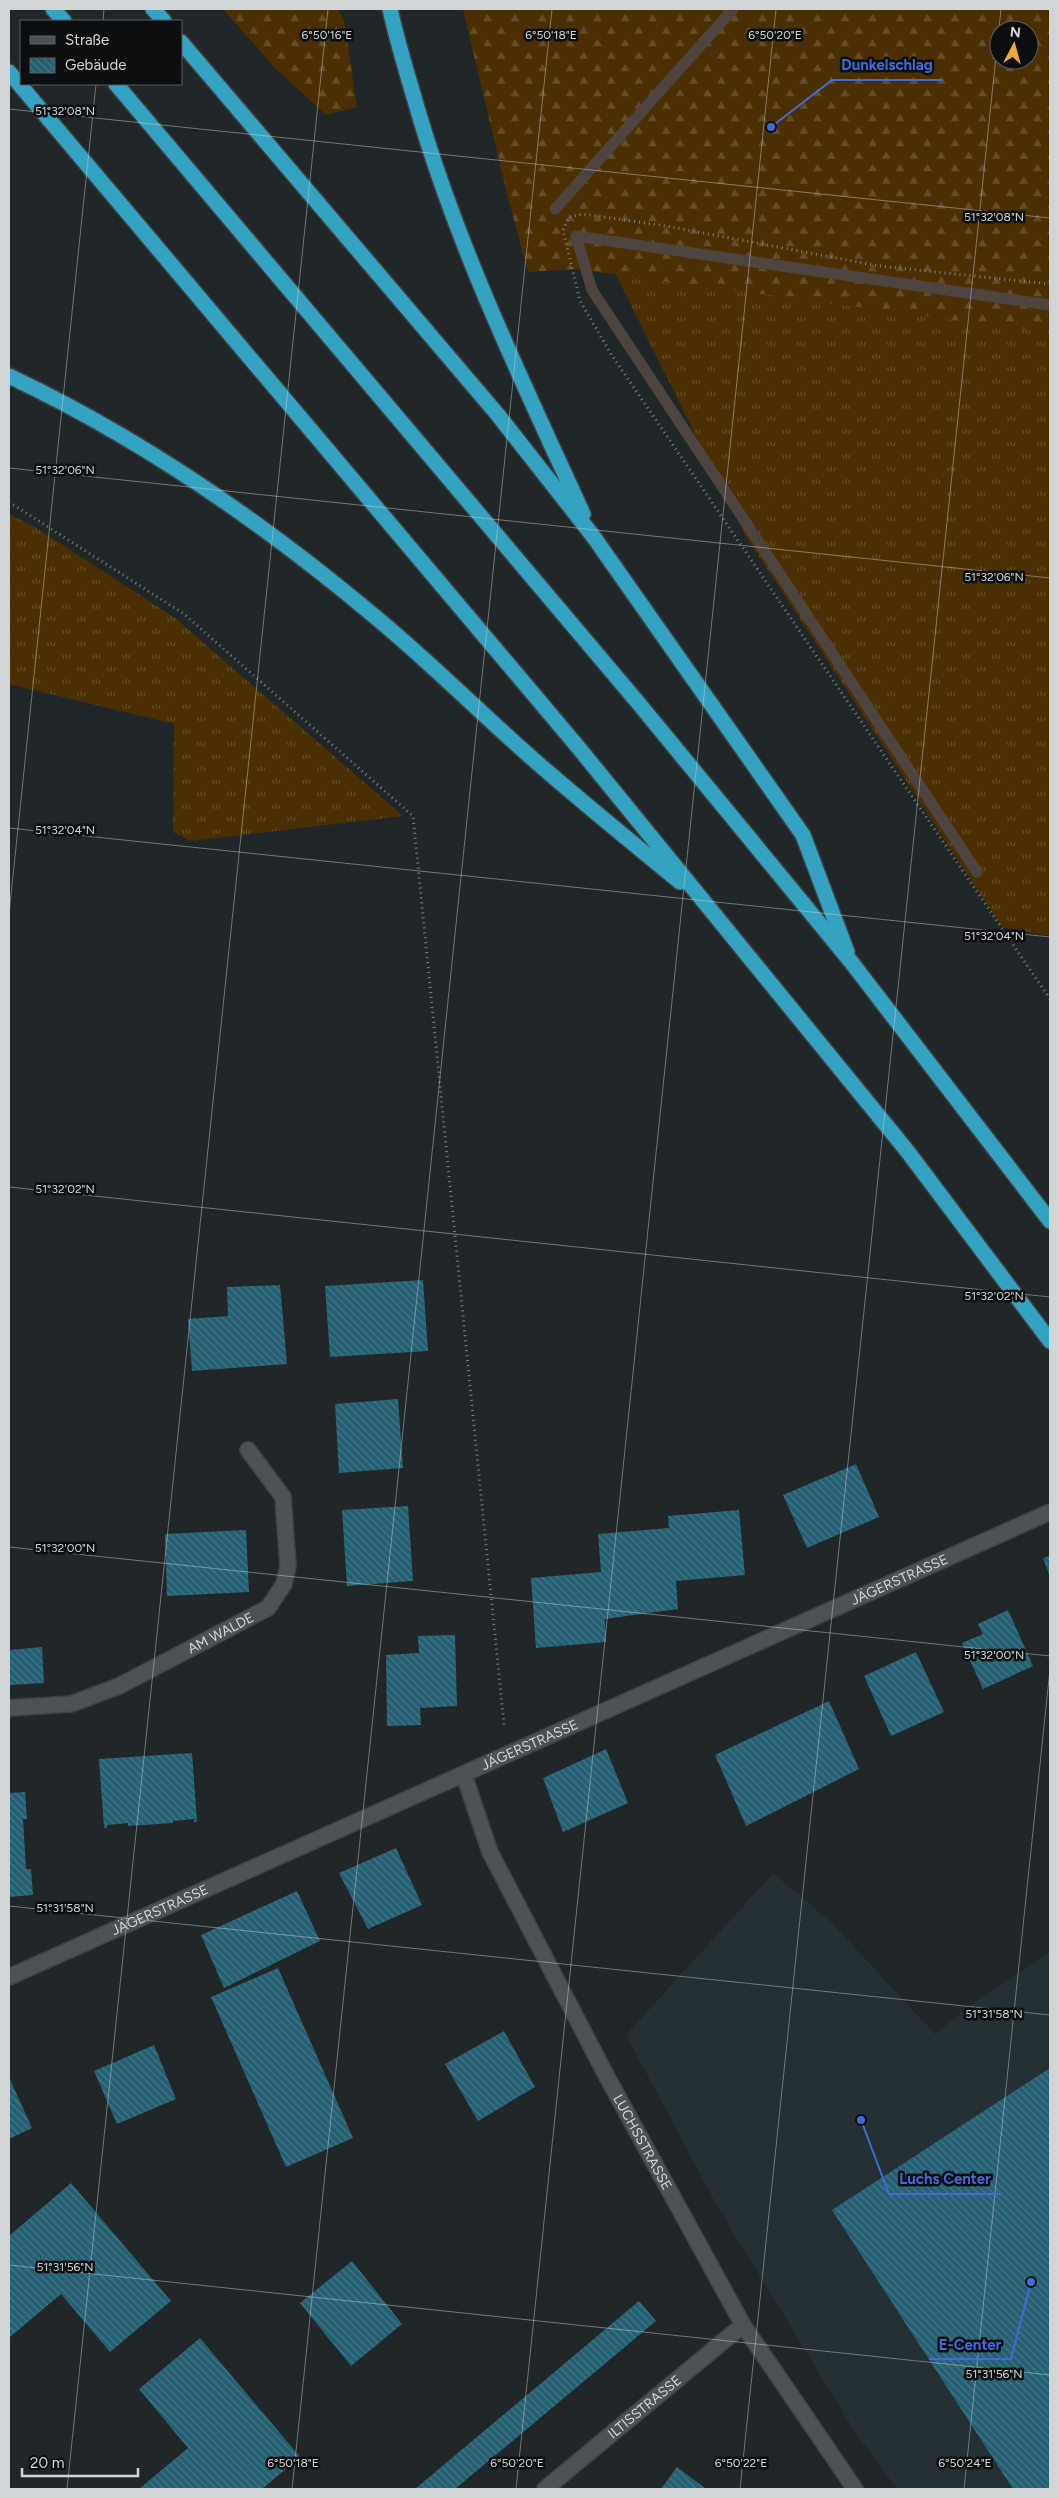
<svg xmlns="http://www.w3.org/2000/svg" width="1059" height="2498" font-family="Figtree,sans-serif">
<defs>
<pattern id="grass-tufts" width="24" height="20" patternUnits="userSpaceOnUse" patternTransform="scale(1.25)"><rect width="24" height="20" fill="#4a2f02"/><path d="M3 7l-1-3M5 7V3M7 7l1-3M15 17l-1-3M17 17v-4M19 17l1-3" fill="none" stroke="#634c26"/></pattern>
<pattern id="forest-firs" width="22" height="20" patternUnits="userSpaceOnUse" patternTransform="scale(1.25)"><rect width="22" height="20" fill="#4a2f02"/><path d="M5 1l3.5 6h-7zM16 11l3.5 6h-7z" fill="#634c26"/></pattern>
<pattern id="building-back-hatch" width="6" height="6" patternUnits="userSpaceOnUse" patternTransform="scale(1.25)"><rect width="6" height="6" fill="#246072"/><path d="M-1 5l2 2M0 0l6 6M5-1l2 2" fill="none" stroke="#437685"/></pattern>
</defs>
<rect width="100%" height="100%" fill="#212628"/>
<!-- built -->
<polygon fill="#243034" points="773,1873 832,1923 935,2034 970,2006 1050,1952 1050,2489 897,2489 855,2432 716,2204 626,2035"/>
<!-- grass -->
<g fill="url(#grass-tufts)">
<polygon points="615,273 1050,333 1050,936 1002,927 745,535"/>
<polygon points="9,514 35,527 175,618 403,816 191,841 173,832 174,724 9,684"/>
</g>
<!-- forest -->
<g fill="url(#forest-firs)" fill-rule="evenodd">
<polygon points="223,9 338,9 344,20 357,107 326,115 274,67"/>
<path d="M 463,9 L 1050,9 L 1050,333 L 576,269 L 528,272 L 507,194 ZM 999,30 L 1029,30 L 1029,60 L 999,60 Z"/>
</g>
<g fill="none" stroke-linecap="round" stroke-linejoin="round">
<!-- stream -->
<g stroke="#4d4440" stroke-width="11">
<polyline points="555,209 733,9"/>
<polyline points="977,872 592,290 576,236 1050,305"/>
</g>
</g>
<!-- building -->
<g fill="url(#building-back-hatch)">
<polygon points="423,1280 428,1351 330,1357 325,1286"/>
<polygon points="280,1285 287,1364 192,1371 188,1319 228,1316 227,1287"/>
<polygon points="398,1399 403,1468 339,1473 335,1404"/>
<polygon points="856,1464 879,1517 807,1548 783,1495"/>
<polygon points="408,1506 413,1581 347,1586 342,1510"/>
<polygon points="739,1510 745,1575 676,1581 678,1609 605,1619 606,1642 536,1648 531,1578 601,1572 598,1534 669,1528 668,1516"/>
<polygon points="246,1530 249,1592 167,1596 165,1534"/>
<polygon points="1050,1556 1050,1577 1043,1558"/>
<polygon points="1008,1610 1033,1666 983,1689 962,1643 983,1634 978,1624"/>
<polygon points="455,1635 457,1706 420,1708 421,1725 387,1726 386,1655 419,1653 418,1636"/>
<polygon points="42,1647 44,1683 9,1685 9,1650"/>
<polygon points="916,1652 944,1712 891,1736 864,1676"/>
<polygon points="829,1701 859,1769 746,1826 715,1755"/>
<polygon points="606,1749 628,1803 563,1832 543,1778"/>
<polygon points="192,1753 197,1822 194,1822 194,1819 173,1821 173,1823 128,1826 128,1823 107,1825 107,1828 104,1828 99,1759"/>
<polygon points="25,1792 27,1819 23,1819 26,1869 31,1869 33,1895 9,1897 9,1793"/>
<polygon points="396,1848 422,1905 368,1929 339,1873"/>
<polygon points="297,1891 320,1941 224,1988 201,1935"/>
<polygon points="278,1968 353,2138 286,2167 211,1997"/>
<polygon points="504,2031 535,2087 478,2121 445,2064"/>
<polygon points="154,2045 176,2099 117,2124 94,2071"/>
<polygon points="1050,2068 1050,2489 1013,2489 832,2210"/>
<polygon points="9,2077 32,2128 9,2139"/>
<polygon points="71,2183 171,2301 110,2352 61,2294 10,2337 9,2336 9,2236"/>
<polygon points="352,2261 402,2324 351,2366 300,2303"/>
<polygon points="639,2301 656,2321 455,2489 415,2489"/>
<polygon points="200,2338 300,2457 262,2489 139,2489 188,2448 139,2389"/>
<polygon points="677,2467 706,2489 661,2489"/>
</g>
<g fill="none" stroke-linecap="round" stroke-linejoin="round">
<defs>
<g id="minor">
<path id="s1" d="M 9,1708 L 71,1704 L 119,1686 L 268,1608 L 284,1584 L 288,1566 L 283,1497 L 248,1450"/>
<path id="s2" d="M 464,1775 L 490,1852 L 606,2075 L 743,2325 L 855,2489"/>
<path id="s3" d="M 9,1977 L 1050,1512"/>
<path id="s4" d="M 545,2489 L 743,2325"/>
</g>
<g id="highway">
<polyline points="53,9 64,21"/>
<polyline points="153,9 164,21"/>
<path d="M 390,9 C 397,41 407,73 416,104 C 458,249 521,378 583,514"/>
<polyline points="181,42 498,415 593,536 803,835 847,952"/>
<polyline points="9,72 578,747 908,1152 1050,1341"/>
<polyline points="116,84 640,705 852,963 1050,1221"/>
<path d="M 9,376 C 140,438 262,522 373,615 C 434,665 489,722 549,773 C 592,810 636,846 680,882"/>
</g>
</defs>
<!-- minor casing -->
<use href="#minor" stroke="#3e4244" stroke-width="18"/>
<!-- highway casing -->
<use href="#highway" stroke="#3e4244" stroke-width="18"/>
<!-- path -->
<g stroke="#7c8082" stroke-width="3" stroke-dasharray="1 4" stroke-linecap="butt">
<polyline points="1050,284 879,266 666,226 583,214 569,217 563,230 580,301 611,354 1050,999"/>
<polyline points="9,502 184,614 413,816 504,1725"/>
</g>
<!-- minor -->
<use href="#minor" stroke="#4d5355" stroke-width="15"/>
<!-- highway -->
<use href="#highway" stroke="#34a3c2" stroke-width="15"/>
</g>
<!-- ticks -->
<path fill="none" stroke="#d1d5d6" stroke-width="1" stroke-opacity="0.45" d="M 103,21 L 104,9M 9,109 L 1050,218M 9,468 L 1050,578M 9,828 L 1050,937M 9,914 L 96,84M 9,1187 L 1050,1297M 9,1547 L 1050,1656M 9,1906 L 1050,2015M 9,2265 L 1050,2375M 67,2489 L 328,9M 292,2489 L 552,9M 516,2489 L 776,9M 740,2489 L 1001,9M 964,2489 L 1050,1669"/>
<g text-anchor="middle" stroke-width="5" stroke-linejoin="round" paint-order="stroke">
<!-- street labels -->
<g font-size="14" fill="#d1d5d6" stroke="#0c0e0f">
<text dy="5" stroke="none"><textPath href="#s3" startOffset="975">JÄGERSTRASSE</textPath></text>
<text dy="5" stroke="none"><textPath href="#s1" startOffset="228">AM WALDE</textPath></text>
<text dy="5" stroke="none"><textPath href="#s3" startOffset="570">JÄGERSTRASSE</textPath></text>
<text dy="5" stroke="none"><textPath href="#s3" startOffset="165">JÄGERSTRASSE</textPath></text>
<text dy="5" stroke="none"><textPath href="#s2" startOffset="409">LUCHSSTRASSE</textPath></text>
<text dy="5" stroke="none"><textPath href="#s4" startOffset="129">ILTISSTRASSE</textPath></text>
</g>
</g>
<g font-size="12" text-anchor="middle" fill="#d1d5d6" stroke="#0c0e0f" stroke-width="5" stroke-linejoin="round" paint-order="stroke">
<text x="327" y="39">6°50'16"E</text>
<text x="551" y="39">6°50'18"E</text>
<text x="775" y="39">6°50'20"E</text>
<text x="65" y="115">51°32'08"N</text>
<text x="994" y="221">51°32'08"N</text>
<text x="65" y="474">51°32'06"N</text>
<text x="994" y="581">51°32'06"N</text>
<text x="65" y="834">51°32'04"N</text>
<text x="994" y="940">51°32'04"N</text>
<text x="65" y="1193">51°32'02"N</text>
<text x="994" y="1300">51°32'02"N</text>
<text x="65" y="1552">51°32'00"N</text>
<text x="994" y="1659">51°32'00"N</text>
<text x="65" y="1912">51°31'58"N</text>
<text x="994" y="2018">51°31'58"N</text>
<text x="65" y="2271">51°31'56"N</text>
<text x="994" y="2378">51°31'56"N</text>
<text x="293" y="2467">6°50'18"E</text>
<text x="517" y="2467">6°50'20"E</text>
<text x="741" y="2467">6°50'22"E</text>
<text x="965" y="2467">6°50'24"E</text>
</g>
<!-- callouts -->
<path fill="none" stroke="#4169d8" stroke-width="2" d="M771 127L832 80H943M861 2120L889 2194H1001M1031 2282L1011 2359H929"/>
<g fill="#4169d8" stroke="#0c0e0f" stroke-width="2">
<circle cx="771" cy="127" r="5"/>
<circle cx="861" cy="2120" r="5"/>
<circle cx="1031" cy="2282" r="5"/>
</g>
<g font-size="15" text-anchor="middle" font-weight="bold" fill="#4169d8" stroke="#0c0e0f" stroke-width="5" stroke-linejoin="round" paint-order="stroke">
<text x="887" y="70">Dunkelschlag</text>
<text x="945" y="2184">Luchs Center</text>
<text x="970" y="2350">E-Center</text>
</g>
<!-- border -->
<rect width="1059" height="2498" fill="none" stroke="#d1d5d6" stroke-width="20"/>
<!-- legend -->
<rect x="20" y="20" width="162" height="65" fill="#0c0e0f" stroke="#5b5e5f"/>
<rect x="30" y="36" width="25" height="8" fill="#4d5355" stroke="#5b5e5f"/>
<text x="65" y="45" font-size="15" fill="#d1d5d6">Straße</text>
<rect x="30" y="58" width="25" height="15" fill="url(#building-back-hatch)" stroke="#5b5e5f"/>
<text x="65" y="70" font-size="15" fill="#d1d5d6">Gebäude</text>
<!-- north arrow -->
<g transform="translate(1014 45) rotate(6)"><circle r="24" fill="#0c0e0f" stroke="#5b5e5f"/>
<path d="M0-4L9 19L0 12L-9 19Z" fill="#eea83c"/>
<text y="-8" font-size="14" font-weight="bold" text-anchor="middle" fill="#d1d5d6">N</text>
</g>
<!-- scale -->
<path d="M22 2468v8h116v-8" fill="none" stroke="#d1d5d6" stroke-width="2.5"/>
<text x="30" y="2468" font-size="15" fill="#d1d5d6" stroke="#0c0e0f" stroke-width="4" paint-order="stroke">20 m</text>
</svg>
